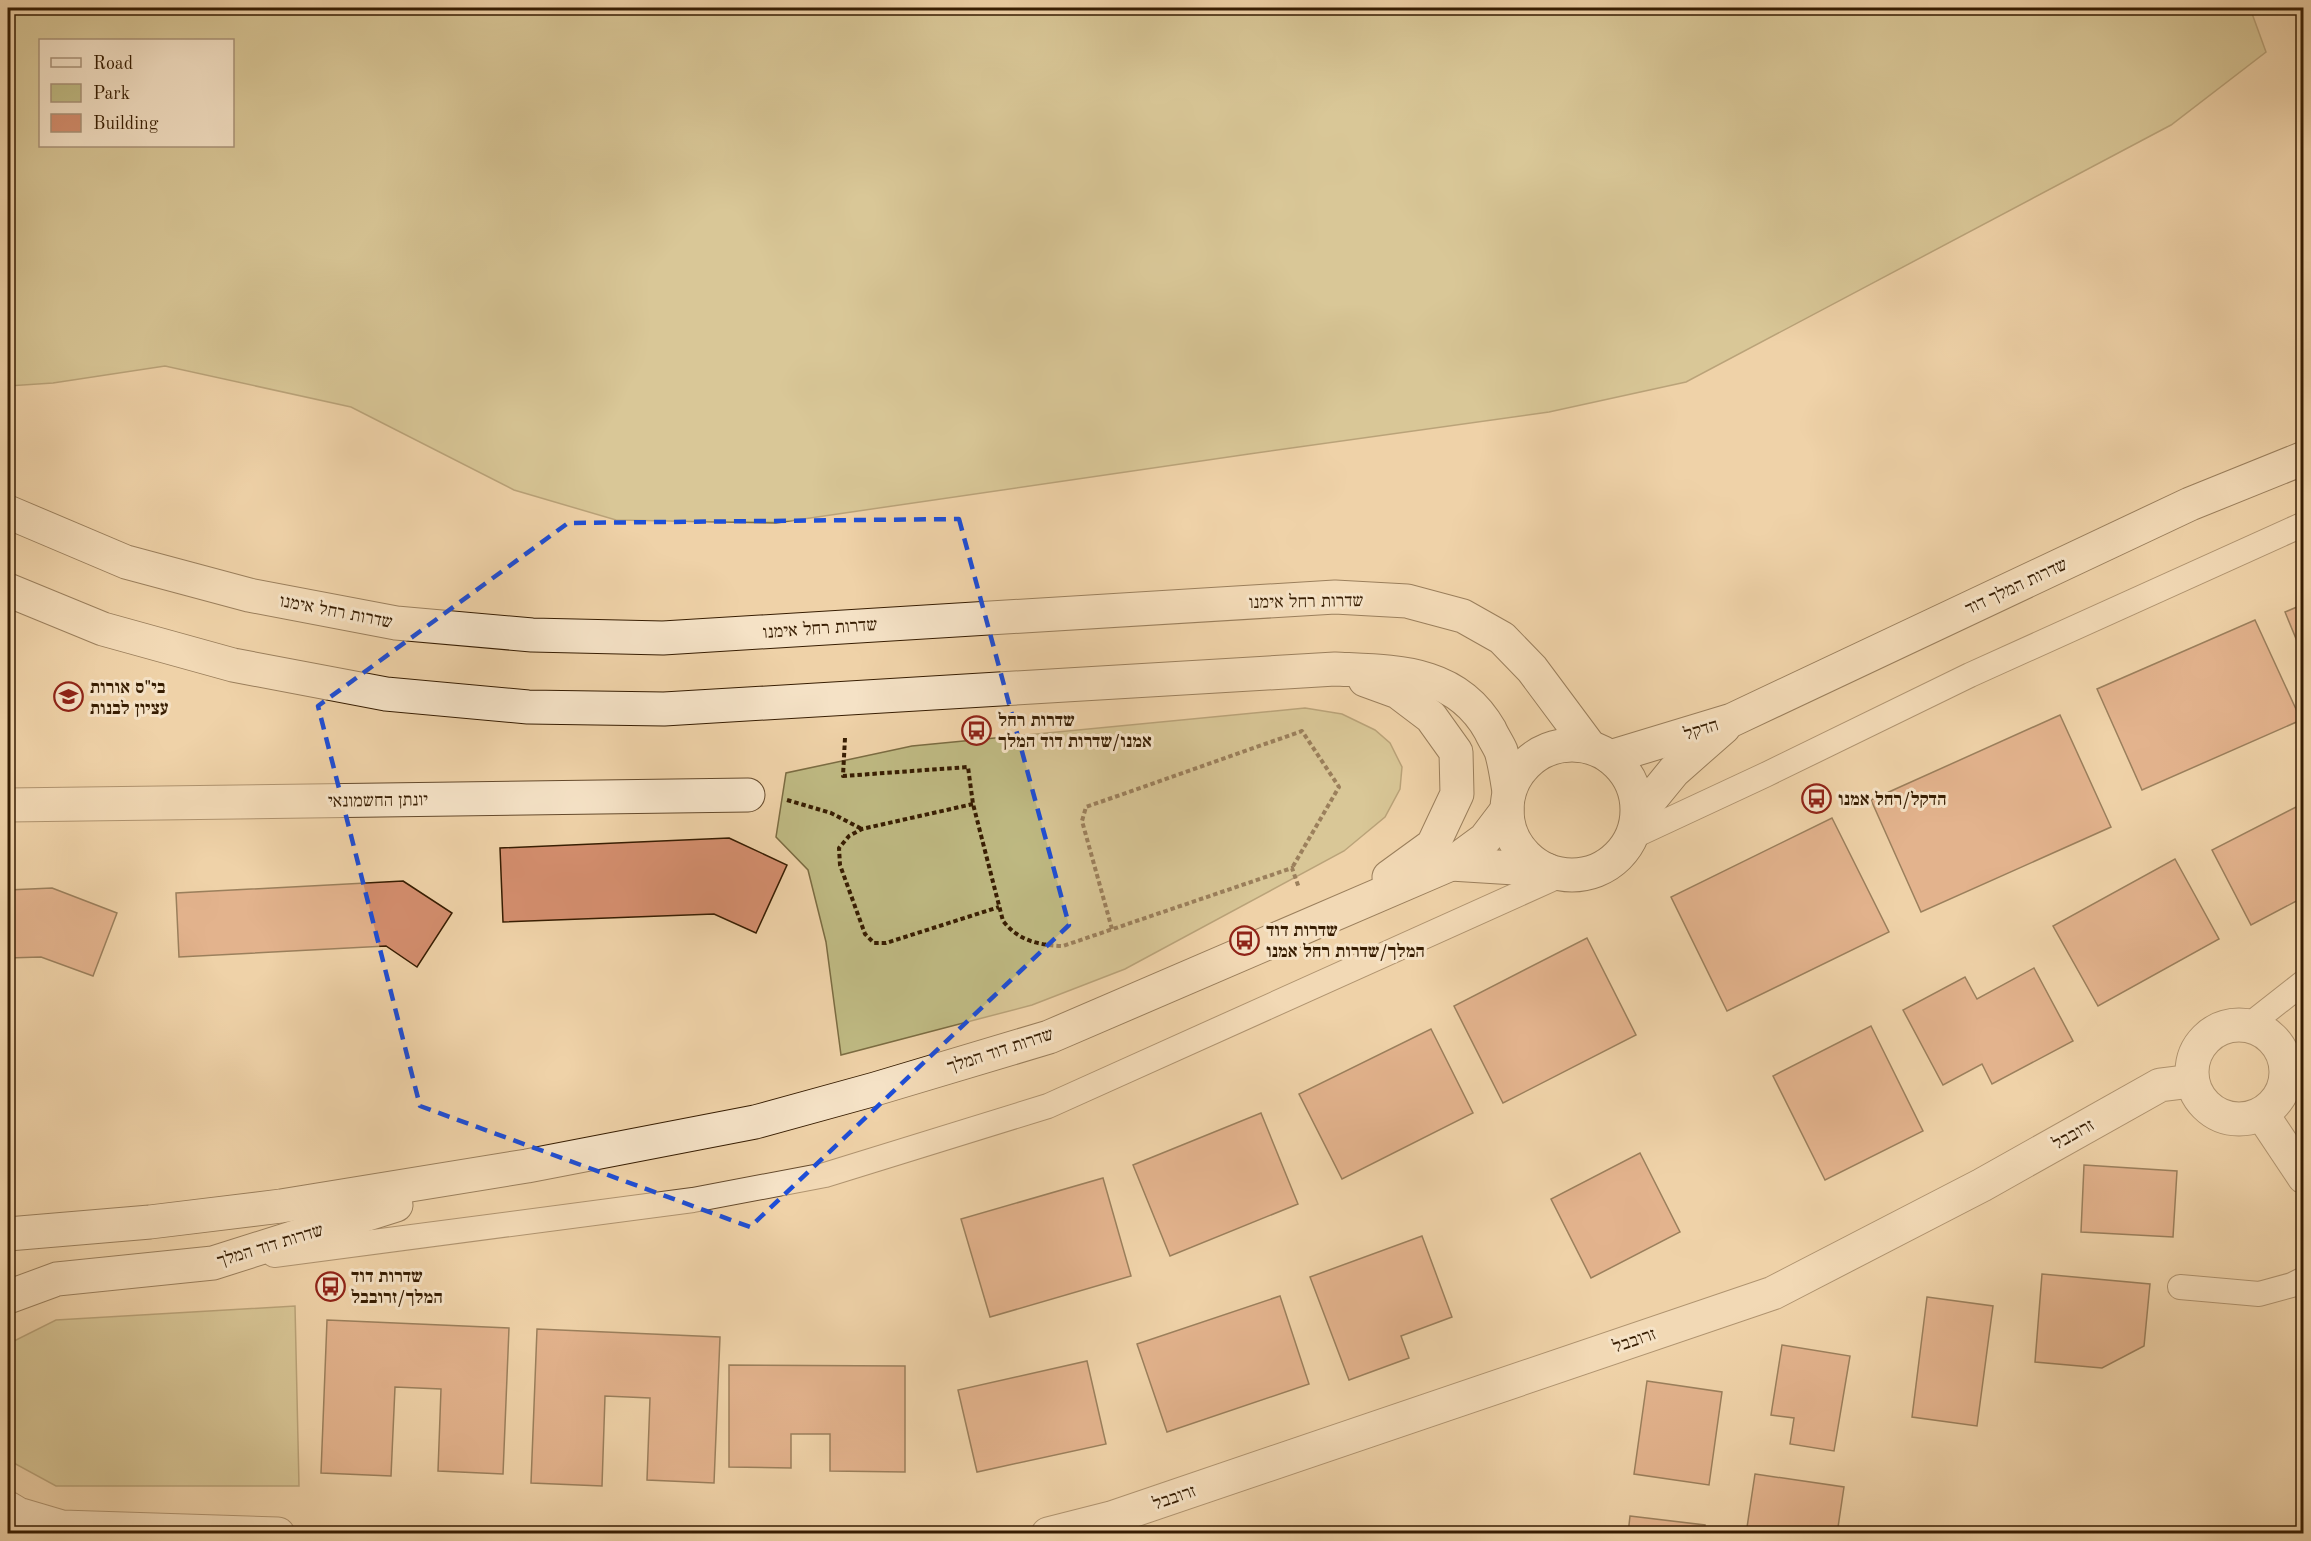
<svg xmlns="http://www.w3.org/2000/svg" width="2311" height="1541" font-family="'Old Standard TT','Frank Ruhl Libre',serif">
<rect width="100%" height="100%" fill="#efd2a8"/>
<filter id="stains"><feTurbulence type="fractalNoise" baseFrequency=".00333" numOctaves="4"/><feColorMatrix values="0 0 0 0 .2 0 0 0 0 .09 0 0 0 0 .02 0 0 0 .5 -.17"/></filter>
<radialGradient id="worn" r=".72"><stop offset=".6" stop-color="#630" stop-opacity="0"/><stop offset="1" stop-color="#630" stop-opacity=".3"/></radialGradient>
<!-- green -->
<g fill="#bfba83" stroke="#7b6c42" stroke-width="1.5" fill-rule="evenodd">
<path d="M 8,8 L 2250,8 L 2266,52 L 2171,125 L 1686,382 L 1549,412 L 1249,454 L 776,523 L 616,520 L 514,490 L 351,407 L 165,366 L 53,383 L 8,386 ZM 40,40 L 232,40 L 232,146 L 40,146 Z"/>
<polygon points="1305,708 1342,714 1375,730 1390,743 1402,767 1400,789 1385,817 1344,851 1125,969 1032,1005 841,1055 826,942 808,870 776,837 786,773 912,746"/>
<polygon points="295,1306 299,1486 56,1486 10,1461 8,1458 8,1344 56,1320"/>
</g>
<!-- building -->
<g fill="#d48e6e" stroke="#371d02" stroke-width="1.5">
<polygon points="2304,604 2304,658 2285,612"/>
<polygon points="2255,620 2301,720 2142,790 2097,689"/>
<polygon points="2060,715 2111,827 1921,912 1871,800"/>
<polygon points="2304,803 2304,897 2251,925 2212,850"/>
<polygon points="1832,818 1889,932 1727,1011 1671,897"/>
<polygon points="729,838 787,865 756,933 714,914 503,922 500,848"/>
<polygon points="2175,859 2219,939 2098,1006 2053,926"/>
<polygon points="403,881 452,913 417,967 386,946 179,957 176,893"/>
<polygon points="52,888 117,913 93,976 41,957 8,958 8,890"/>
<polygon points="1587,938 1636,1035 1503,1103 1454,1006"/>
<polygon points="2034,968 2073,1041 1992,1084 1982,1064 1943,1085 1903,1010 1965,977 1977,999"/>
<polygon points="1871,1026 1923,1131 1825,1180 1773,1076"/>
<polygon points="1431,1029 1473,1113 1342,1179 1299,1094"/>
<polygon points="1261,1113 1298,1204 1170,1256 1133,1165"/>
<polygon points="1640,1153 1680,1232 1591,1278 1551,1199"/>
<polygon points="2084,1165 2177,1171 2173,1237 2081,1232"/>
<polygon points="1103,1178 1131,1276 990,1317 961,1219"/>
<polygon points="1422,1236 1452,1317 1401,1336 1409,1358 1349,1380 1310,1277"/>
<polygon points="2042,1274 2150,1284 2144,1346 2102,1368 2035,1362"/>
<polygon points="1280,1296 1309,1384 1167,1432 1137,1344"/>
<polygon points="1927,1297 1993,1306 1977,1426 1912,1417"/>
<polygon points="327,1320 509,1328 503,1474 438,1471 441,1389 395,1387 391,1476 321,1473"/>
<polygon points="537,1329 720,1337 714,1483 647,1480 650,1398 605,1396 602,1486 531,1483"/>
<polygon points="1782,1345 1850,1356 1834,1451 1790,1444 1794,1418 1771,1415"/>
<polygon points="1087,1361 1106,1444 977,1472 958,1390"/>
<polygon points="729,1365 905,1366 905,1472 830,1471 830,1434 791,1434 791,1468 729,1467"/>
<polygon points="1647,1381 1722,1392 1709,1485 1634,1474"/>
<polygon points="1755,1474 1844,1487 1837,1534 1746,1534"/>
<polygon points="1630,1516 1705,1525 1704,1534 1628,1534"/>
</g>
<g fill="none" stroke-linecap="round" stroke-linejoin="round">
<defs>
<g id="lane">
<polyline points="1632,837 1765,775 1970,675 2304,524"/>
<polyline points="2248,1026 2304,982"/>
<polyline points="274,1255 693,1200 825,1175 1048,1106 1561,875"/>
<polyline points="2180,1287 2259,1294 2292,1285 2304,1279"/>
</g>
<g id="street">
<polyline points="8,805 748,795"/>
<circle cx="2239" cy="1072" r="47"/>
<polyline points="2262,1114 2304,1177"/>
<polyline points="8,1508 18,1514 62,1527 278,1534"/>
<polyline points="1048,1534 1111,1518 1773,1293 1982,1185 2160,1085 2192,1081"/>
</g>
<g id="secondary">
<polyline points="8,512 126,562 249,595 396,623 532,635 663,638 1335,597 1407,601 1463,616 1502,638 1532,669 1590,747"/>
<path d="M 8,590 L 103,629 L 233,665 L 386,694 L 528,707 L 664,709 L 1335,669 C 1396,672 1456,670 1490,730 C 1493,737 1498,744 1501,751 C 1505,764 1507,779 1509,792"/>
<polyline points="1365,680 1398,692 1431,717 1456,752 1457,794 1433,845 1389,877"/>
<circle cx="1572" cy="810" r="65"/>
<polyline points="1610,757 1732,720 2190,504 2304,458"/>
<polyline points="1638,815 1674,771 1724,727"/>
<polyline points="1451,864 1547,870"/>
<polyline points="8,1234 150,1222 281,1206 527,1166 755,1122 875,1089 1049,1037 1451,864 1485,839 1507,810"/>
<polyline points="8,1297 57,1279 213,1263 396,1205"/>
</g>
</defs>
<!-- lane casing -->
<use href="#lane" stroke="#654a2c" stroke-width="26"/>
<!-- street casing -->
<use href="#street" stroke="#654a2c" stroke-width="35"/>
<!-- secondary casing -->
<use href="#secondary" stroke="#371d02" stroke-width="35"/>
<!-- path -->
<g stroke="#371d02" stroke-width="4" stroke-dasharray="4.5 3" stroke-linecap="butt">
<path d="M 845,738 L 843,776 L 968,767 L 973,804 L 1003,921 C 1019,941 1038,945 1063,946 L 1292,868 L 1299,888"/>
<polyline points="787,800 831,813 862,829"/>
<polyline points="973,804 862,829 849,836 839,848 840,865 865,934 874,943 886,943 999,907"/>
<polyline points="1112,929 1082,821 1086,807 1302,731 1339,787 1292,868"/>
</g>
<!-- lane -->
<use href="#lane" stroke="#f5e2c6" stroke-width="24"/>
<!-- street -->
<use href="#street" stroke="#f5e2c6" stroke-width="33"/>
<!-- secondary -->
<use href="#secondary" stroke="#f5e2c6" stroke-width="33"/>
</g>
<!-- marked area -->
<path d="M0 0H2311V1541H0ZM 959,519 L 1069,925 L 750,1227 L 420,1106 L 318,706 L 568,523 Z" fill="#efd2a8" fill-opacity=".55" fill-rule="evenodd"/>
<path fill="none" stroke="#1d4ed8" stroke-width="4.5" stroke-dasharray="12 8" stroke-linejoin="round" d="M 959,519 L 1069,925 L 750,1227 L 420,1106 L 318,706 L 568,523 Z"/>
<!-- icons -->
<defs>
<symbol id="school-ring" viewBox="-11 -11 22 22"><circle r="9.5" fill="#f5e2c6" stroke="#8f2418" stroke-width="1.5"/><path d="M0-5L7-2L0 1L-7-2ZM-4 1L0 2.5L4 1V4Q0 6-4 4Z" fill="#8f2418"/></symbol>
<symbol id="bus-ring" viewBox="-11 -11 22 22"><circle r="9.5" fill="#f5e2c6" stroke="#8f2418" stroke-width="1.5"/><path d="M-5-6H5V4H4V6H2V4H-2V6H-4V4H-5ZM-3.5-4V0h7V-4ZM-3.5 1.2v1.5H-2V1.2ZM2 1.2v1.5H3.5V1.2Z" fill="#8f2418"/></symbol>
</defs>
<g fill-rule="evenodd">
<use href="#school-ring" x="52" y="680" width="33" height="33"/>
<use href="#bus-ring" x="960" y="714" width="33" height="33"/>
<use href="#bus-ring" x="1800" y="782" width="33" height="33"/>
<use href="#bus-ring" x="1228" y="924" width="33" height="33"/>
<use href="#bus-ring" x="314" y="1270" width="33" height="33"/>
</g>
<g text-anchor="middle" stroke-width="6" stroke-linejoin="round" paint-order="stroke">
<!-- street labels -->
<g font-size="18" fill="#371d02" stroke="#f5e2c6">
<text transform="translate(2016 586) rotate(-25)" y="6">שדרות המלך דוד</text>
<text transform="translate(1306 601) rotate(-1)" y="6">שדרות רחל אימנו</text>
<text transform="translate(336 611) rotate(11)" y="6">שדרות רחל אימנו</text>
<text transform="translate(820 628) rotate(-4)" y="6">שדרות רחל אימנו</text>
<text transform="translate(1701 729) rotate(-17)" y="6">הדקל</text>
<text transform="translate(378 800) rotate(-1)" y="6">יונתן החשמונאי</text>
<text transform="translate(1000 1050) rotate(-18)" y="6">שדרות דוד המלך</text>
<text transform="translate(2073 1134) rotate(-29)" y="6">זרובבל</text>
<text transform="translate(270 1245) rotate(-17)" y="6">שדרות דוד המלך</text>
<text transform="translate(1634 1340) rotate(-19)" y="6">זרובבל</text>
<text transform="translate(1174 1497) rotate(-19)" y="6">זרובבל</text>
</g>
<!-- poi labels -->
<g font-size="18" font-weight="bold" fill="#371d02" stroke="#f5e2c6" text-anchor="start">
<text x="90" y="693">בי"ס אורות<tspan x="90" dy="21">עציון לבנות</tspan></text>
<text x="998" y="726">שדרות רחל<tspan x="998" dy="21">אמנו/שדרות דוד המלך</tspan></text>
<text x="1838" y="805">הדקל/רחל אמנו</text>
<text x="1266" y="936">שדרות דוד<tspan x="1266" dy="21">המלך/שדרות רחל אמנו</tspan></text>
<text x="351" y="1282">שדרות דוד<tspan x="351" dy="21">המלך/זרובבל</tspan></text>
</g>
</g>
<!-- margin -->
<rect width="2311" height="1541" fill="none" stroke="#efd2a8" stroke-width="30"/>
<rect x="9" y="9" width="2293" height="1523" fill="none" stroke="#371d02" stroke-width="3"/>
<rect x="15" y="15" width="2281" height="1511" fill="none" stroke="#371d02" stroke-width="1.5"/>
<!-- legend -->
<rect x="39" y="39" width="195" height="108" fill="#f5e2c6" stroke="#a99378" stroke-width="1.5"/>
<rect x="51" y="58" width="30" height="9" fill="#f5e2c6" stroke="#a99378" stroke-width="1.5"/>
<text x="93" y="69" font-size="18" fill="#371d02">Road</text>
<rect x="51" y="84" width="30" height="18" fill="#bfba83" stroke="#a99378" stroke-width="1.5"/>
<text x="93" y="99" font-size="18" fill="#371d02">Park</text>
<rect x="51" y="114" width="30" height="18" fill="#d48e6e" stroke="#a99378" stroke-width="1.5"/>
<text x="93" y="129" font-size="18" fill="#371d02">Building</text>
<rect width="100%" height="100%" filter="url(#stains)"/>
<rect width="100%" height="100%" fill="url(#worn)"/>
</svg>
